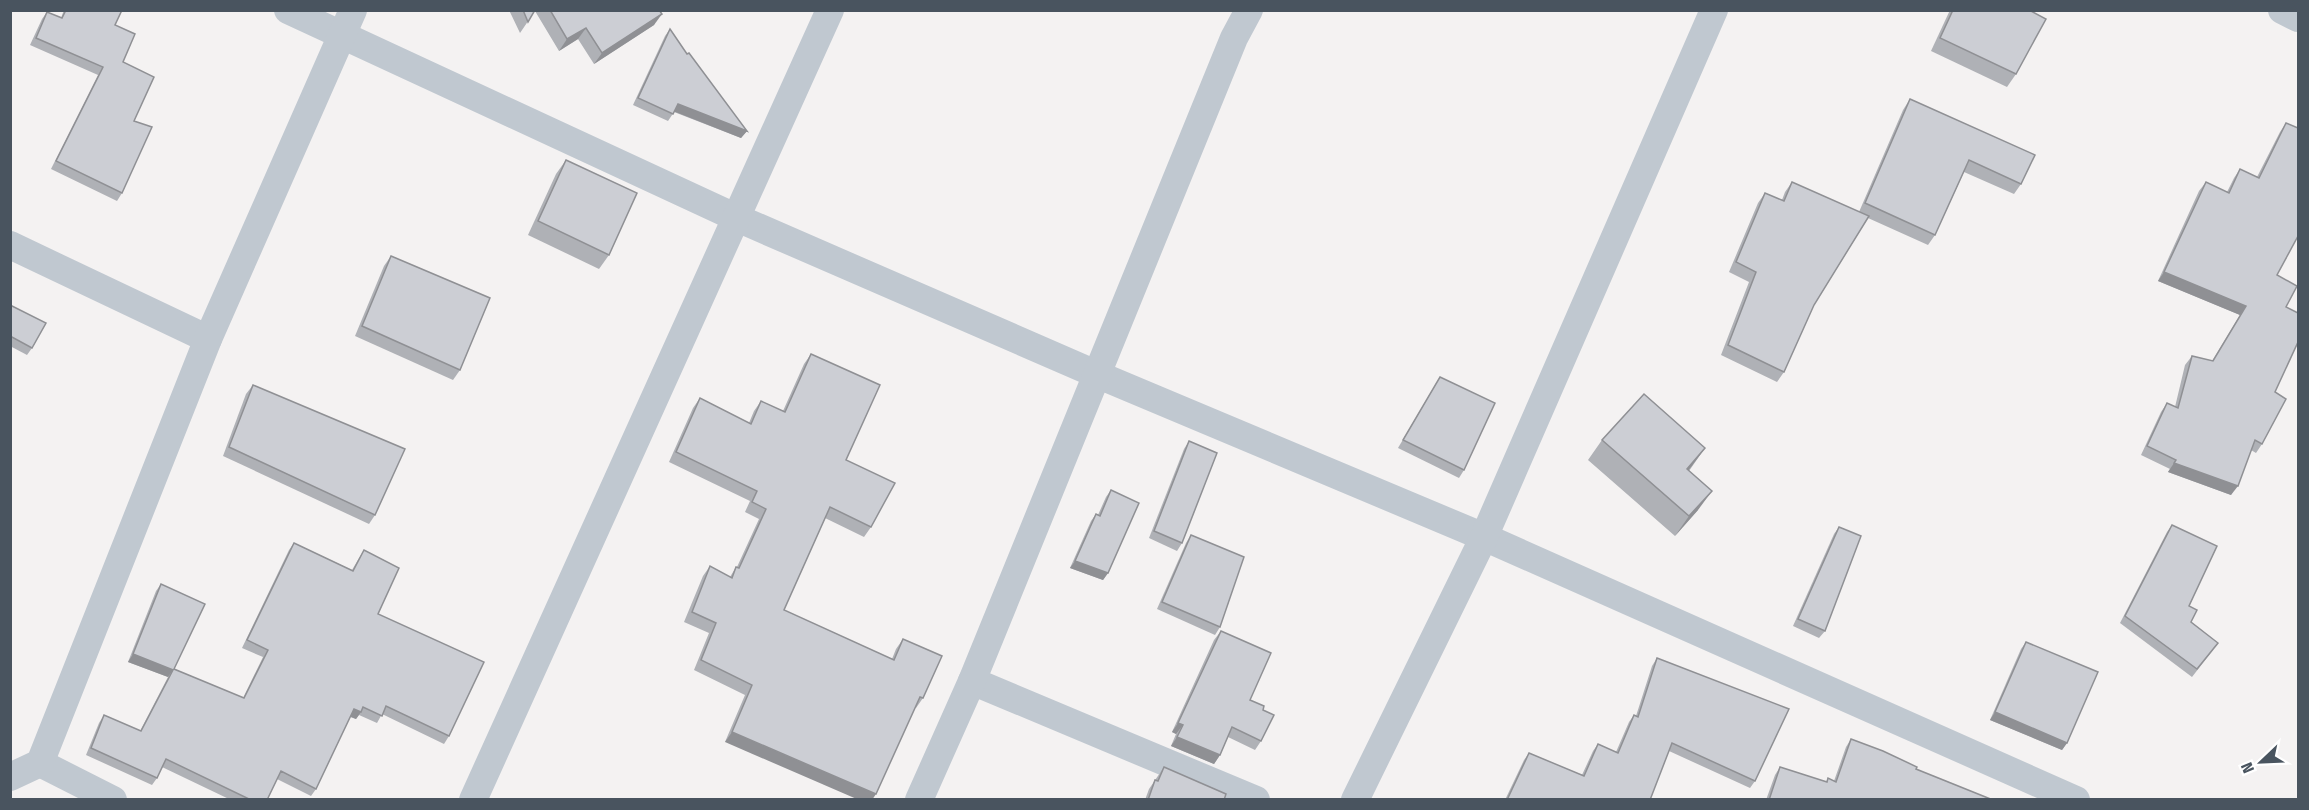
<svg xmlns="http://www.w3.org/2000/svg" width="2309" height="810" font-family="'Fira Sans Condensed',sans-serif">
<rect width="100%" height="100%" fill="#f4f2f2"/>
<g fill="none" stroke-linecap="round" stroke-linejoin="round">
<!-- minor -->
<g stroke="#c0c8d0" stroke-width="28">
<polyline points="288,10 737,218 1096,374 1484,537 2076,800"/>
<polyline points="2282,10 2298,18"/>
<polyline points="10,245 208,339"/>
<polyline points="972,681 1256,800"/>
<polyline points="40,763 113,800"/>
<polyline points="10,777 40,763 208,339 353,10"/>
<polyline points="473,800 830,10"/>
<polyline points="919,800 972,681 1234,38 1249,10"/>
<polyline points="1355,800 1484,537 1714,10"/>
</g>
</g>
<!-- wall -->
<g fill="#afb1b6">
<polygon points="64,10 122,10 115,25 123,62 134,121 122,193 117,201 51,169 98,75 30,45 42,19 47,12 61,18"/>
<polygon points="509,10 659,10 654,25 594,64 578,39 559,51 535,11 520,33"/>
<polygon points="1950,10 2029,10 2016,74 2007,87 1931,51"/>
<polygon points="670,29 687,54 747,131 741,138 674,112 668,121 633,105 665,36"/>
<polygon points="1910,99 2021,184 2014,194 1964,172 1935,235 1928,245 1868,218 1814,305 1784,372 1777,382 1721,355 1749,282 1729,272 1758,203 1765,193 1782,200 1785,192 1792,182 1859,212 1903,110"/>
<polygon points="2286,123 2277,275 2286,307 2275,392 2262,444 2256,453 2251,450 2231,495 2168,472 2170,469 2141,455 2161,412 2167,403 2175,407 2185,365 2192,356 2212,361 2240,315 2158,281 2199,191 2206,182 2227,192 2234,178 2240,169 2257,177 2280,132"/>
<polygon points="566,160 609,255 599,269 528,235 556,174"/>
<polygon points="391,256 460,370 453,380 355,336 384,266"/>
<polygon points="10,305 32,348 27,355 10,346"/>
<polygon points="811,354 846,460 871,527 864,537 825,518 784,610 892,659 896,649 903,639 923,698 916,708 915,708 725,742 745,695 694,670 709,633 684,622 703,576 710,566 730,577 736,567 737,567 759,519 745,512 750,501 669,462 693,408 700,398 749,423 754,411 761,401 783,411 804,364"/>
<polygon points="1440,377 1464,470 1459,478 1398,448"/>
<polygon points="253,385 375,515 369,524 223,456 246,394"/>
<polygon points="1602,440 1705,448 1689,471 1698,510 1675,536 1588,460"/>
<polygon points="1189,441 1182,543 1177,551 1149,538 1184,449"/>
<polygon points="1111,490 1108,573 1103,580 1070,568 1091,521 1096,514 1098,515 1106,497"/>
<polygon points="2172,525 2191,622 2213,650 2192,677 2120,623 2167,532"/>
<polygon points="1839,527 1825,631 1819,638 1793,626 1834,534"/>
<polygon points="1191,535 1220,627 1215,635 1157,609 1186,543"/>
<polygon points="294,543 352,570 359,558 364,550 378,614 449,736 444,744 382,714 377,723 359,715 356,719 350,717 316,789 311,796 277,779 267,800 231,800 162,767 157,778 152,785 86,755 99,723 104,715 140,731 168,677 128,662 156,591 161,584 174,669 243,698 263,657 242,648 289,550"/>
<polygon points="1221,631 1250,700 1263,710 1261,741 1255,750 1228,737 1220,755 1214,764 1171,746 1176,734 1172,732 1214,640"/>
<polygon points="2026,642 2067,743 2062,750 1990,720 2021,649"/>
<polygon points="1657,658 1755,781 1750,788 1669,751 1650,800 1505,800 1524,760 1529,753 1582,775 1593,751 1598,744 1616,752 1629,722 1634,715 1636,716 1652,666"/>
<polygon points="1851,739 1916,769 1993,800 1766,800 1775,775 1780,767 1826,782 1828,778 1834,781 1846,747"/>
<polygon points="1164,767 1224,800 1145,800 1149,789"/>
</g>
<!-- shaded-wall -->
<g fill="#8f9094">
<polygon points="662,14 654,25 594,64 602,53"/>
<polygon points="586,28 578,39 559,51 567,39"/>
<polygon points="678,104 747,131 741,138 673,111"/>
<polygon points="2164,272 2246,306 2240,315 2158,281"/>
<polygon points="1705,448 1691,467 1673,489 1687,469"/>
<polygon points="2174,463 2238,486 2231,495 2168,472"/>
<polygon points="1712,491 1698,510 1675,536 1689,516"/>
<polygon points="1075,561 1108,573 1103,580 1070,568"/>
<polygon points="133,654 173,670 168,677 128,662"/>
<polygon points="354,709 361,712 356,719 349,716"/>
<polygon points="1995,712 2067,743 2062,750 1990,720"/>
<polygon points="1178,723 1183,725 1176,734 1172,732"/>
<polygon points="732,732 876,794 872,800 859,800 725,742"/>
<polygon points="1177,737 1220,755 1214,764 1171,746"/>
</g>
<!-- building -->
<g fill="#ccced4" stroke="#8f9094" stroke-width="1.5">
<polygon points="66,10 122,10 115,25 135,34 123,62 154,77 134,121 152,127 122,193 56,161 103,67 36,38 47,12 62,18"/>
<polygon points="523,10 535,10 528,22"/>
<polygon points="550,10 659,10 662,14 602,53 586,28 567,39"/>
<polygon points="1953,10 2029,10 2046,19 2016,74 1940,38"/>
<polygon points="670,29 687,54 689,53 747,131 678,104 673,114 638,98"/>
<polygon points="1910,99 2035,155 2021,184 1969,160 1935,235 1865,203"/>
<polygon points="2286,123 2298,128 2298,236 2277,275 2297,286 2286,307 2298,313 2298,342 2275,392 2286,399 2262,444 2255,440 2238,486 2174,463 2176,460 2147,446 2167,403 2178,408 2192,356 2213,361 2246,306 2164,272 2206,182 2229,193 2240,169 2259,178"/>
<polygon points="566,160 637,193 609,255 538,221"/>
<polygon points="1792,182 1869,216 1814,305 1784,372 1728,345 1756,272 1736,262 1765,193 1784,201"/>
<polygon points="391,256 490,298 460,370 362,326"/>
<polygon points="10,305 46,323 32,348 10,336"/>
<polygon points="811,354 880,385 846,460 895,483 871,527 830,507 784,610 894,660 903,639 942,656 923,698 920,697 876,794 732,732 752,685 701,660 716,623 692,612 710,566 732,578 736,567 739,568 766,509 752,502 757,491 676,452 700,398 751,424 761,401 785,412"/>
<polygon points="1440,377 1495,403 1464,470 1403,440"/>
<polygon points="253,385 405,449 375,515 229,447"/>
<polygon points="1644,394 1705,448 1687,469 1712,491 1689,516 1602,440"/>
<polygon points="1189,441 1217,453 1182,543 1154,531"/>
<polygon points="1111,490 1139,503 1108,573 1075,561 1096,514 1100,516"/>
<polygon points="2172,525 2217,546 2189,606 2197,610 2191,622 2218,643 2197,669 2125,616"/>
<polygon points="1839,527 1861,536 1825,631 1798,619"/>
<polygon points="1191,535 1244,557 1220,627 1162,602"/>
<polygon points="294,543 353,571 364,550 399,568 378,614 484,662 449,736 386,706 382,716 363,707 361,712 354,709 316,789 281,771 267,800 251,800 166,759 157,778 91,748 104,715 141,731 173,670 133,654 161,584 205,604 174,669 244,698 268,650 247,640"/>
<polygon points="1221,631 1271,653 1250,700 1264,706 1263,710 1274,715 1261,741 1232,727 1220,755 1177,737 1183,725 1178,723"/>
<polygon points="2026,642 2098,672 2067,743 1995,712"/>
<polygon points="1657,658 1789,709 1755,781 1672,743 1650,800 1507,800 1529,753 1584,776 1598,744 1618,753 1634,715 1638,717"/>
<polygon points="1851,739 1883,751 1917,767 1916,769 1993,800 1769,800 1780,767 1827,782 1828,778 1836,782"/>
<polygon points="1164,767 1226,794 1224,800 1148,800 1155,780 1158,781"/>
</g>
<!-- border -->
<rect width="2309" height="810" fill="none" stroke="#49545f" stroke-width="24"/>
<!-- north arrow -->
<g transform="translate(2261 762) rotate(247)" stroke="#ffffff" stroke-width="4.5" paint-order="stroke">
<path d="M0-4.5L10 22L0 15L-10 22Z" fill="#49545f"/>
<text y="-9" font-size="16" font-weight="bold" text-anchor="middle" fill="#49545f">N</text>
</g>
</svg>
